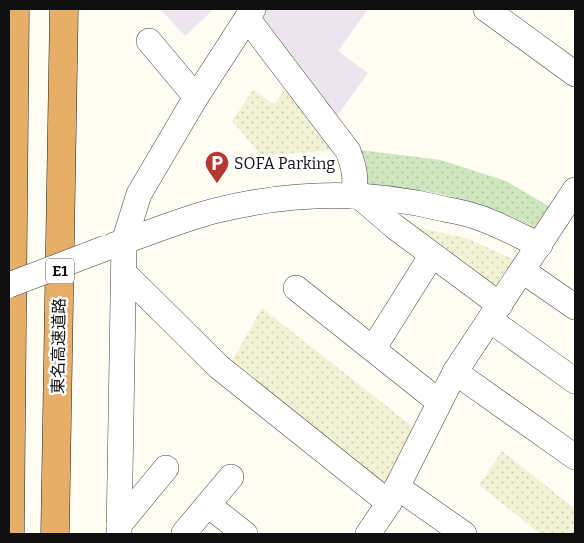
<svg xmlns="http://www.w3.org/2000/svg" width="584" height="543" font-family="Bitter,'Noto Sans JP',serif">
<defs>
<pattern id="farmland-dots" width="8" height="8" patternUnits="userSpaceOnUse" patternTransform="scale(1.25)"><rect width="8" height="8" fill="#f2f2d4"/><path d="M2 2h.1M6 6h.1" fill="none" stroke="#ceceb5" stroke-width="1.8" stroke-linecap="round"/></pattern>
<pattern id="park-dots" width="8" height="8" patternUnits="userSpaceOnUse" patternTransform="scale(1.25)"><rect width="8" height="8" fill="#cfe6be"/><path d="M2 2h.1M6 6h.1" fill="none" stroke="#b1c4a2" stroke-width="1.8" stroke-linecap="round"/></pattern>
</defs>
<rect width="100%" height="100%" fill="#fefdf3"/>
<!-- industrial -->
<g fill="#ede5ed">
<polygon points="160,9 214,9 185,36"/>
<polygon points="266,9 368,9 338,51 368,73 332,123 255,25"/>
</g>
<!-- farmland -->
<g fill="url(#farmland-dots)">
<polygon points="290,83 332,150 262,156 232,121 253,90 274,104"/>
<polygon points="407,225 466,238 522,263 499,295"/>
<polygon points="262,308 417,430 389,489 228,368"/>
<polygon points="502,451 575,509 575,534 540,534 479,485"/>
</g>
<!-- park -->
<path fill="url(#park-dots)" d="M 360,150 L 441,160 L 506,181 L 555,210 L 540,231 C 484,200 424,187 361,184 Z"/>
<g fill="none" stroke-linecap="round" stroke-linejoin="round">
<defs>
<g id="minor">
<polyline points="486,9 575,74"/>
<path d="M 247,18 L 348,151 C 354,167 357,179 353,196"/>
<polyline points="149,41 196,97"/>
<polyline points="359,196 395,227 500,305"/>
<path d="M 114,245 C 147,234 180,220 214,211 C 290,192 368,190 444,209 C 455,211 467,213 477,217 C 499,224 519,236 540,245"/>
<polyline points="523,271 575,307"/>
<polyline points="124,273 219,367 389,503"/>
<polyline points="296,288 438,401"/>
<polyline points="490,320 575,381"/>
<polyline points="373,349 432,255"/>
<polyline points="455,372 575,457"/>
<polyline points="397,487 464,534"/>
<polyline points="208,505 245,534"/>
<polyline points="119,525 166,468"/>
<polyline points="184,533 231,477"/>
<polyline points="119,534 124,242 139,194 196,97 253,9"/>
<polyline points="368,534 389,503 455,372 575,190"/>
</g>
<g id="highway">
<polyline points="10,534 15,9"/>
<polyline points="55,534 64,9"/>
</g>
</defs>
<!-- minor casing -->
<use href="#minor" stroke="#424242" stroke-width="26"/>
<!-- highway casing -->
<use href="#highway" stroke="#202020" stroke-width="29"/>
<!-- minor -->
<use href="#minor" stroke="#fff" stroke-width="25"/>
<!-- highway -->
<use href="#highway" stroke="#e7ae67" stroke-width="28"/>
<defs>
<polyline id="minor-bridge" points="9,285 106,248"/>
</defs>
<!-- minor-bridge casing -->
<use href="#minor-bridge" stroke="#424242" stroke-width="26" stroke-linecap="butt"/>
<!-- minor-bridge -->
<use href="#minor-bridge" stroke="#fff" stroke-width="25"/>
</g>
<!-- icons -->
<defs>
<symbol id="parking-pin" viewBox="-11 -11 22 30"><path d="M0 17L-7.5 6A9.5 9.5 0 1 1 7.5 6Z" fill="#b33933" stroke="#fff"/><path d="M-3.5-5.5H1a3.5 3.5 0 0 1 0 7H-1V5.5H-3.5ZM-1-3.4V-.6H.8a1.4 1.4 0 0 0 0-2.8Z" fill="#fff"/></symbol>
</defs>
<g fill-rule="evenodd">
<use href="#parking-pin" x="203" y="149" width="28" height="38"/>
</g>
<g text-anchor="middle" stroke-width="5" stroke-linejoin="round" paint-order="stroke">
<!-- shield labels -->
<rect fill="#fff" stroke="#575757" stroke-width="1" x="46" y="258.5" width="28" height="25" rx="4"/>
<g font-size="15" font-weight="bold" fill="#0f0f0f">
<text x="60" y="276">E1</text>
</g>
<!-- poi labels -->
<g font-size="16" fill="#0f0f0f" stroke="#fff" text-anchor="start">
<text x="234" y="169">SOFA Parking</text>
</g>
<!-- street labels -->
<g font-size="16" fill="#0f0f0f" stroke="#fff">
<text transform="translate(58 346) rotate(-89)" y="6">東名高速道路</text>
</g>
</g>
<!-- border -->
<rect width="584" height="543" fill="none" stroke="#0f0f0f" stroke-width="20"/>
</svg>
